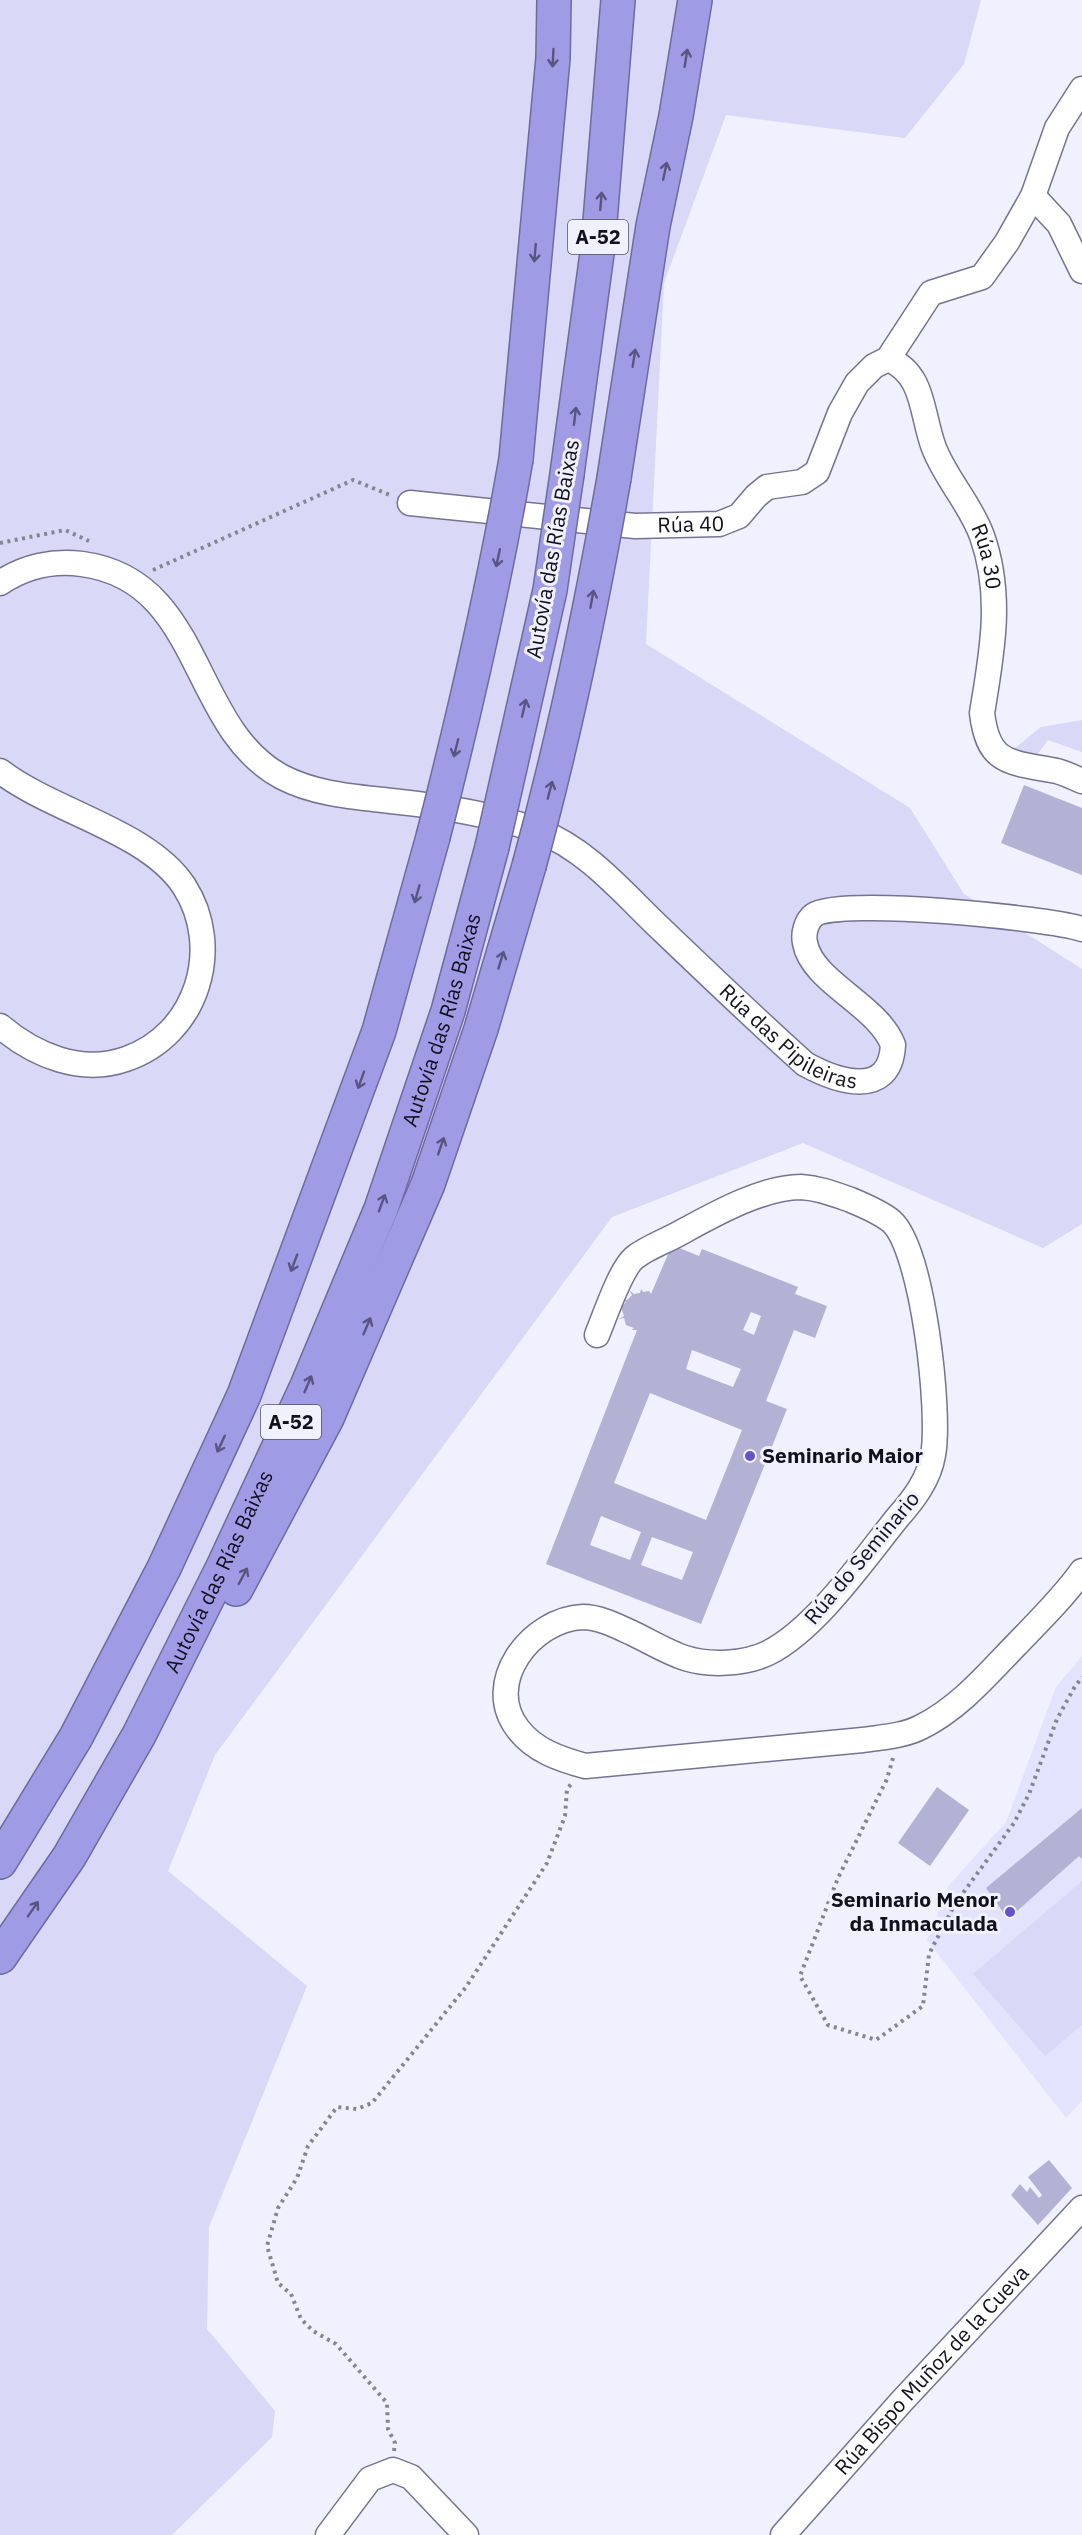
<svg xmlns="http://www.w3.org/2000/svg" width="1082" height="2535" font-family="'IBM Plex Sans',sans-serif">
<rect width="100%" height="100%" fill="#f0f0fe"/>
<!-- built -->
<polygon fill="#e3e3fd" points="1082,1656 1082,2101 1066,2118 927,1940 949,1885 1006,1822 1056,1687"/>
<!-- green -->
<g fill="#d9d8f7">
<polygon points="0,0 981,0 964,64 905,138 726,115 664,283 646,644 910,808 964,894 1082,969 1082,1224 1043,1248 803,1143 612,1217 215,1755 168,1871 307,1986 209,2227 207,2329 275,2411 272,2437 172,2535 0,2535"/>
<polygon points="1082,720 1082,752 1048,740 1034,759 1014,749 1041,727"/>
<polygon points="1082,1881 1082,2025 1045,2056 973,1974"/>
</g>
<!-- building -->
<g fill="#b3b2d4" fill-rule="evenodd">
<polygon points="1024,785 1082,808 1082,875 1001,843"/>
<path d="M 672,1245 L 699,1256 L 702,1249 L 798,1287 L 795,1294 L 827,1306 L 815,1338 L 794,1330 L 766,1401 L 787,1409 L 701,1624 L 546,1564 L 637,1330 L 632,1330 L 634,1328 L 626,1325 L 624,1318 L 619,1319 L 624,1316 L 621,1307 L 626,1302 L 621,1298 L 627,1300 L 632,1295 L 629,1290 L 634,1294 L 640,1293 L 641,1289 L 643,1292 L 649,1291 L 651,1294 ZM 751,1312 L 761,1316 L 754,1335 L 743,1330 ZM 692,1350 L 741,1369 L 733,1387 L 686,1369 ZM 650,1393 L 742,1430 L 706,1520 L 614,1483 ZM 601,1516 L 641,1532 L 630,1560 L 590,1545 ZM 652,1537 L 693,1552 L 682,1580 L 641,1565 Z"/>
<polygon points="937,1787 969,1810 930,1866 898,1843"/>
<polygon points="1082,1808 1082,1859 1079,1856 1008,1919 986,1888"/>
<polygon points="1049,2160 1072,2188 1038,2225 1011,2195 1020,2184 1027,2192 1030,2187 1039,2198 1042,2195 1028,2177"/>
</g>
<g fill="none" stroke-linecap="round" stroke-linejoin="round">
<defs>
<g id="minor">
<polyline points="1033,196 1059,224 1082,271"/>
<path id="s1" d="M 888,359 C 925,374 921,414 934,448 C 946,479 971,505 982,536 C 1003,595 992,653 982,713 C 988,763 1008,762 1051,770 C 1062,771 1072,777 1082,781"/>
<path id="s2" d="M 410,503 L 635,526 L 719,524 L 739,516 L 756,496 L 767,487 L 802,482 L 817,472 L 840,413 L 857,383 L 874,366 L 888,359 L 931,293 L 982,277 L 1007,242 L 1033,196 L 1057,128 L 1082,89"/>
<path id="s3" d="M 0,583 C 24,567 53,560 82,564 C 204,580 189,727 282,777 C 319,796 360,797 400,802 C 447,807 495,815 539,831 C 587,849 624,894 661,929 C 708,974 756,1020 805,1064 C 836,1081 890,1100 893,1045 C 878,1005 812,982 805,943 C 803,934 806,921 814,915 C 839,897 1048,918 1082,929"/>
<path d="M 0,771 C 53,812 148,831 184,886 C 224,948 197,1035 126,1059 C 81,1075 34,1055 0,1026"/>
<path d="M 597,1335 C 605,1316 620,1270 634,1258 C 646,1248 666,1241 680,1233 C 713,1215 762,1187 801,1187 C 819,1188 834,1194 851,1200 C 865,1206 880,1212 891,1221 C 923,1248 941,1414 933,1455 C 929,1479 914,1499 898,1517 C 864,1559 816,1629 768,1653 C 745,1664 710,1666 685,1658 C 667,1652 649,1641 632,1633 C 617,1626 599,1617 583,1617 C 531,1619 482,1683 518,1729 C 535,1751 560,1759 585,1766 L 863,1740 C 883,1737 904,1736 921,1727 C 958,1709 987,1675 1015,1646 C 1038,1622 1063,1598 1082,1571"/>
<polyline points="328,2535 370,2479 393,2470 411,2477 466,2535"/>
<path id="s4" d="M 783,2535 L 902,2401 L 1082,2208"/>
</g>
<g id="motorway">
<polyline points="516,459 553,58 554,0"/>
<polyline points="567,474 598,246 618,0"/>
<polyline points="614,478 653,226 676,116 695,0"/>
<polyline points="236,1589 327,1418 428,1184 481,1029 529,866"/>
<polyline points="0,1862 76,1737 164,1568 244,1395 379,1031 433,837"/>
<path id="s5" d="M 0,1957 L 69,1857 L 139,1735 L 223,1567 L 307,1386 L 381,1209 L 448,1011 L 492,847"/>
</g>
</defs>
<!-- minor casing -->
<use href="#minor" stroke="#747393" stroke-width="27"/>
<!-- motorway casing -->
<use href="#motorway" stroke="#6d6b9f" stroke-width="36"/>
<!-- path -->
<g stroke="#858592" stroke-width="4" stroke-dasharray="3 4.5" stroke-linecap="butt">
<polyline points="0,543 65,530 89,541"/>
<polyline points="153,570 353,480 390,495"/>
<polyline points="893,1758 887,1779 838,1878 800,1976 828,2025 876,2040 923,2006 929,1954 955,1904 1014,1823 1029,1794 1057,1719 1074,1688 1082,1677"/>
<polyline points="394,2451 395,2443 388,2429 387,2403 336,2344 313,2331 301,2319 291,2294 278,2283 267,2246 278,2208 297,2178 308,2146 337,2107 357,2109 372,2103 466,1987 547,1863 565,1816 567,1789 572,1783"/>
</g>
<!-- minor -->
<use href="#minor" stroke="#fff" stroke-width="24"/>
<!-- motorway -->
<use href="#motorway" stroke="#9f9be5" stroke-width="33"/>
<defs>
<g id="motorway-bridge">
<path d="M 433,837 C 465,712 494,586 516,459"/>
<polyline points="492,847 550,590 567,474"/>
<path d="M 529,866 C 564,738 591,609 614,478"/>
</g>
</defs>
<!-- motorway-bridge casing -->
<use href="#motorway-bridge" stroke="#6d6b9f" stroke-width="36" stroke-linecap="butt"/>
<!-- motorway-bridge -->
<use href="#motorway-bridge" stroke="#9f9be5" stroke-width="33"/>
</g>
<!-- one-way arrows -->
<defs><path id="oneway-shaft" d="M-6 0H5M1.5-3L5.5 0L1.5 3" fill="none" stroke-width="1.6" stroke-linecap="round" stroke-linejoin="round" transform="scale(1.5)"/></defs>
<g stroke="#585681">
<use href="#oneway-shaft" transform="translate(553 58) rotate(93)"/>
<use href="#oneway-shaft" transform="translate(686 58) rotate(-81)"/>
<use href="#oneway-shaft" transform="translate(665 171) rotate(-78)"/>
<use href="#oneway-shaft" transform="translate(601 201) rotate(-85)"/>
<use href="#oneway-shaft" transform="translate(535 253) rotate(95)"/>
<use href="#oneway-shaft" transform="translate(634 358) rotate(-81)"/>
<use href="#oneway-shaft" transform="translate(575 416) rotate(-83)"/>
<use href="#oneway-shaft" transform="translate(498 558) rotate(102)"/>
<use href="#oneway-shaft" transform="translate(592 599) rotate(-80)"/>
<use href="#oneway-shaft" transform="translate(524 708) rotate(-77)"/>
<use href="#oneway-shaft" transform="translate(456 748) rotate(104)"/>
<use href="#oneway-shaft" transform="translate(550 790) rotate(-75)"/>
<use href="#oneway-shaft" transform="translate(417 894) rotate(106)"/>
<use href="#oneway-shaft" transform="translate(501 960) rotate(-73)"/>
<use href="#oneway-shaft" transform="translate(361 1080) rotate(110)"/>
<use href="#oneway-shaft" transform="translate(441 1146) rotate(-71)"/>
<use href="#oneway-shaft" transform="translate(382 1203) rotate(-70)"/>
<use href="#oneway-shaft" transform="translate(294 1263) rotate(111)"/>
<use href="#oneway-shaft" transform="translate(367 1326) rotate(-67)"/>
<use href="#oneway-shaft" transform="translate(308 1384) rotate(-67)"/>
<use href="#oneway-shaft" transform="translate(221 1444) rotate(115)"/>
<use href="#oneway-shaft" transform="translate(243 1576) rotate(-62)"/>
<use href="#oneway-shaft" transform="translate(33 1909) rotate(-55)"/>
</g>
<!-- markers -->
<g fill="#6652cb" stroke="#f0f0fe" stroke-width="2">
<circle cx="750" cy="1456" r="6"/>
<circle cx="1010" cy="1912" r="6"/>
</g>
<g text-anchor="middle" stroke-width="6" stroke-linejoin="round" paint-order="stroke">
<!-- shield labels -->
<g fill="#f0f0fe" stroke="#545460" stroke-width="1.5">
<rect x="568" y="220" width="60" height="34" rx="4.5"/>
<rect x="261" y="1405" width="60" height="34" rx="4.5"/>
</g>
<g font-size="20" font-weight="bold" fill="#11111d">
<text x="598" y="244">A-52</text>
<text x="291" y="1429">A-52</text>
</g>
<!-- street labels -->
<g font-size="21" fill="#11111d" stroke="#f0f0fe">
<text dy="7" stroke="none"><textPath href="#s2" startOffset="282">Rúa 40</textPath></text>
<text transform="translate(553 549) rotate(-80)" y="7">Autovía das Rías Baixas</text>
<text dy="7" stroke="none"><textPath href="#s1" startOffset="226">Rúa 30</textPath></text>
<text dy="7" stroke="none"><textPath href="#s5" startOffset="1040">Autovía das Rías Baixas</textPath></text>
<text dy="7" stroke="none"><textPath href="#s3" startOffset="980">Rúa das Pipileiras</textPath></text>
<text transform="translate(862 1558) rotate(-50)" y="7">Rúa do Seminario</text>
<text dy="7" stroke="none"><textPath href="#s5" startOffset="444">Autovía das Rías Baixas</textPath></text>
<text dy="7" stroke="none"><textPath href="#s4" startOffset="222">Rúa Bispo Muñoz de la Cueva</textPath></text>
</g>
<!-- poi labels -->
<g font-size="21" font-weight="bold" fill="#11111d" stroke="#f0f0fe" text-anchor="start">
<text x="762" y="1463">Seminario Maior</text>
<text x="998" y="1907" text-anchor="end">Seminario Menor<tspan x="998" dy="24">da Inmaculada</tspan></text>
</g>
</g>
</svg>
